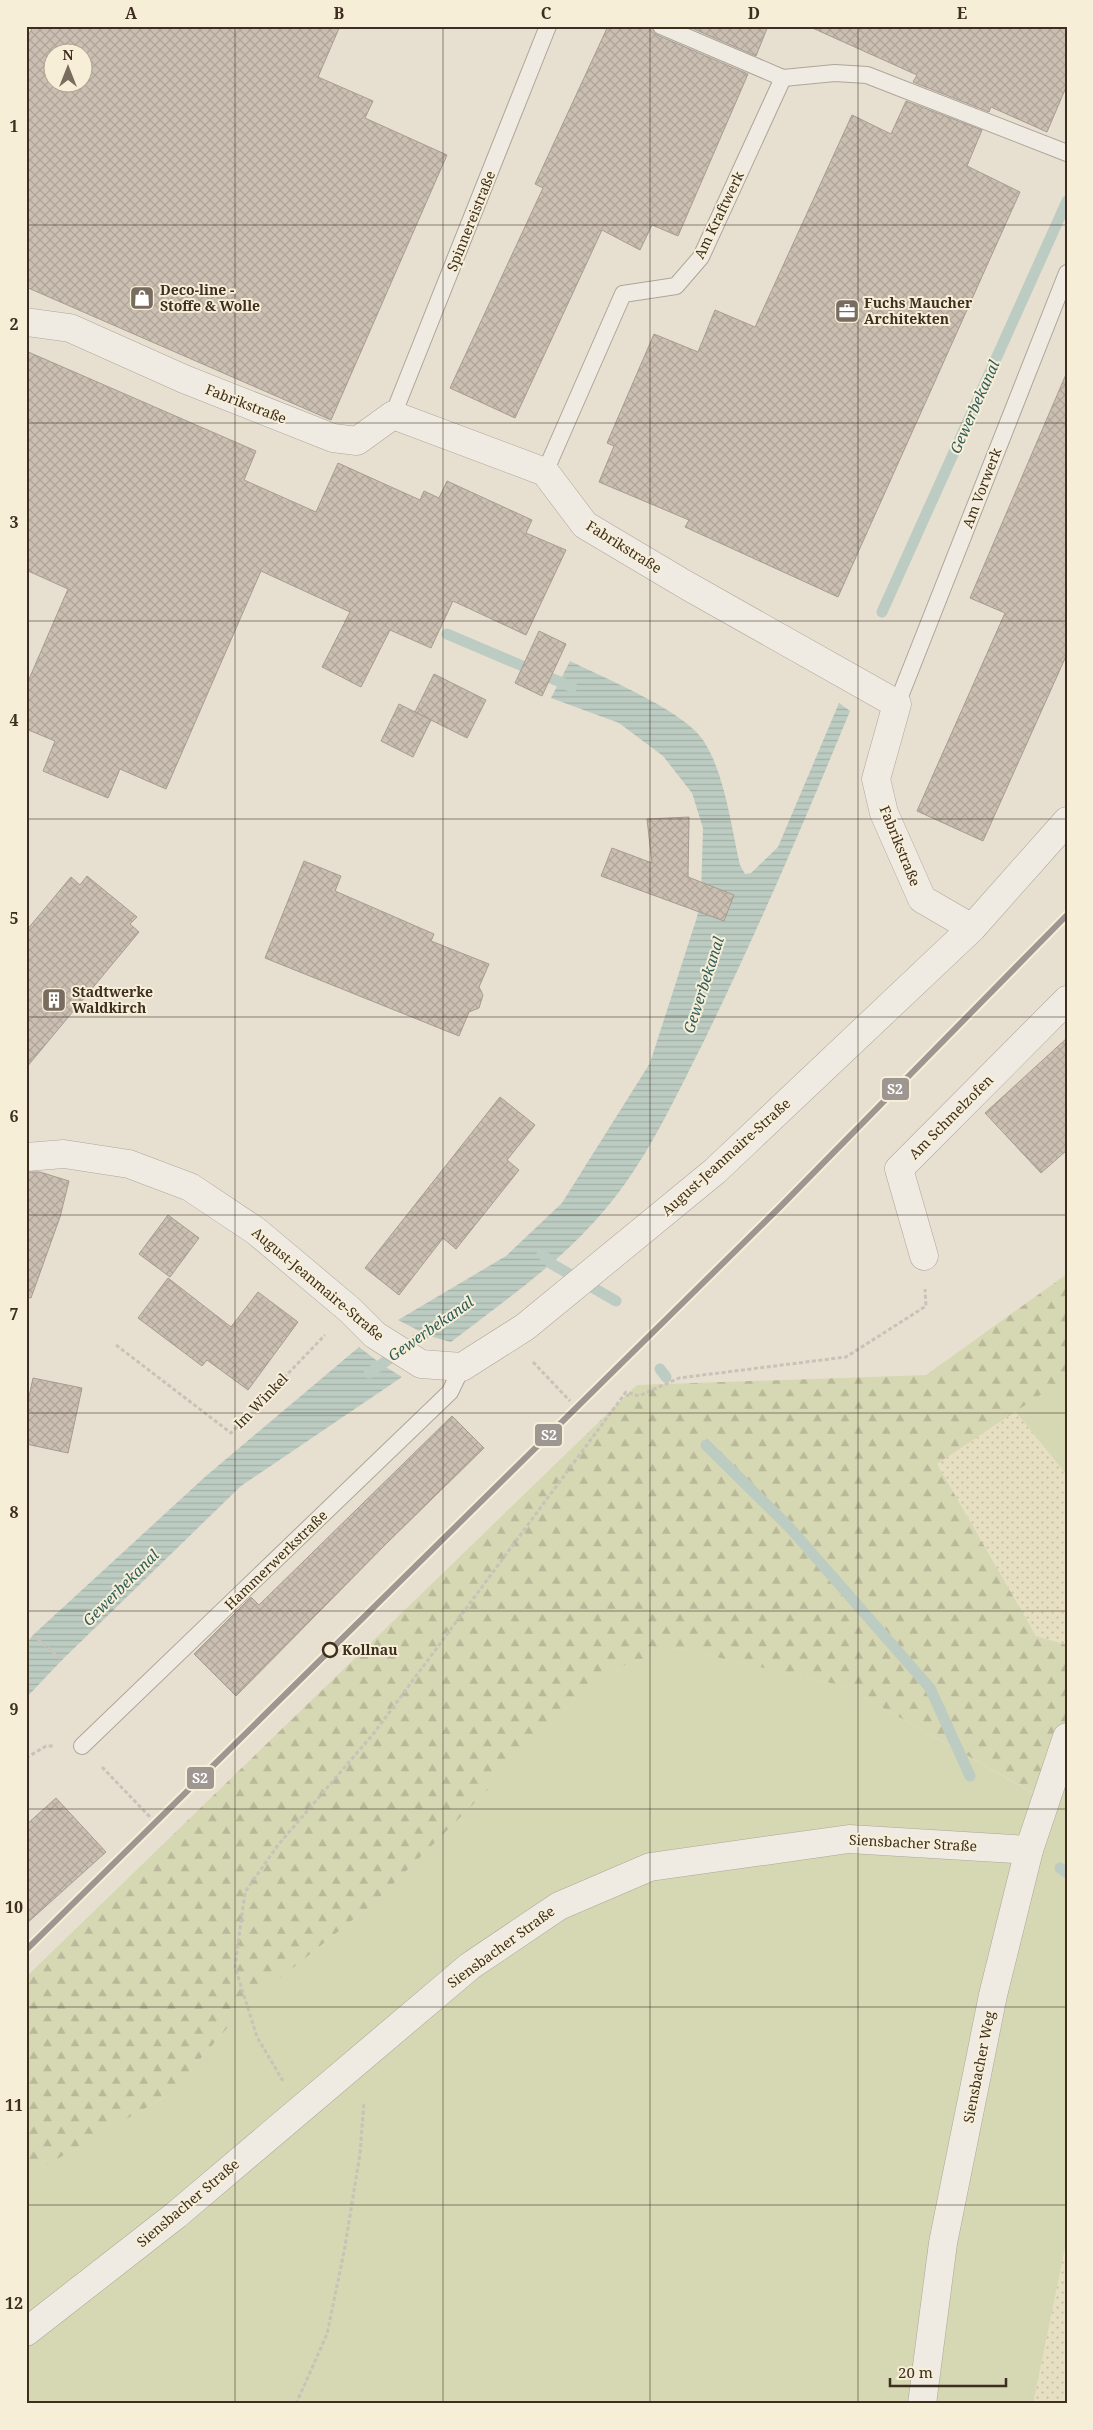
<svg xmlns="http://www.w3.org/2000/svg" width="1093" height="2430" font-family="'Noto Serif',serif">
<defs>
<pattern id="farmland-dots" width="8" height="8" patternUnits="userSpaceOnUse" patternTransform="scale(1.25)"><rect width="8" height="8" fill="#e6dfc2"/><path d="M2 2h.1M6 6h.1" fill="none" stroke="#c6c0a6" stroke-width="1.8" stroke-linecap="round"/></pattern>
<pattern id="forest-firs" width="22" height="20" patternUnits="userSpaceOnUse" patternTransform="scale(1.25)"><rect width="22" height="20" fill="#d6d7b3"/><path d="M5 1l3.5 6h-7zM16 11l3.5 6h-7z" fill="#b9b99a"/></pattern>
<pattern id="water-rules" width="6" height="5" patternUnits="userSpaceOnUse" patternTransform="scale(1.25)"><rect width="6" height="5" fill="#bcccc2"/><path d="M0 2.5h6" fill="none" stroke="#a2b0a6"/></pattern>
<pattern id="building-cross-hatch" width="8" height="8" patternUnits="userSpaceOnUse" patternTransform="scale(1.25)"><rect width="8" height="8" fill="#cbbfb2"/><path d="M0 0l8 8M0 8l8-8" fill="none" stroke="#afa499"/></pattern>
</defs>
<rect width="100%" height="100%" fill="#e7e0d1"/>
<!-- farmland -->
<g fill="url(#farmland-dots)">
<polygon points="1015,1411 1067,1475 1067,1645 1036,1636 937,1464"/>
<polygon points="1067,2238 1067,2404 1033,2404"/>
</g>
<!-- grass -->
<g fill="#d6d7b3">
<polygon points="1067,1377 1067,1475 1015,1411"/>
<polygon points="676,1648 844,1686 1045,1800 1067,1737 1067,2238 1033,2404 26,2404 26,2177 170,2094 247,2005 375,1902 537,1741 579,1694 627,1664"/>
</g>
<!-- forest -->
<polygon fill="url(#forest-firs)" points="1067,1274 1067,1377 937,1464 1036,1636 1067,1645 1067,1737 1046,1800 844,1686 676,1648 627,1664 579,1694 537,1741 375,1902 247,2005 170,2094 26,2177 26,1977 637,1385 926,1375"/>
<!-- water -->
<g fill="url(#water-rules)">
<path d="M 570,661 C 604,678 683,710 703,740 C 725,773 731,827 740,865 L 745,874 L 751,873 L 778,847 L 839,703 L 850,711 C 804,823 756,934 703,1043 C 675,1098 650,1153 612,1201 C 567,1258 508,1298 451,1342 L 429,1336 L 398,1320 L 506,1256 L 562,1203 L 650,1063 L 697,917 L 701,894 L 703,828 L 692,793 L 663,756 L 619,723 L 551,698 Z"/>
<polygon points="359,1347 381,1364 402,1377 241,1486 62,1660 26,1698 26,1644 33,1635 206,1476"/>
</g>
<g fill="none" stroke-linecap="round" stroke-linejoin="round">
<!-- stream -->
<g stroke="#bcccc2" stroke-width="11">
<polyline points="882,612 1067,201"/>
<polyline points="447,634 572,687"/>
<polyline points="542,1254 552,1264 616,1301"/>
<polyline points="660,1369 666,1377"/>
<polyline points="369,1373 436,1326"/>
<polyline points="706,1445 790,1528 930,1688 970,1776"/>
<polyline points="1060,1868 1067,1873"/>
</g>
</g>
<!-- building -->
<g fill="url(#building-cross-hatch)" stroke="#a89c90" fill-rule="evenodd">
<path d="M 33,26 L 340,26 L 318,77 L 373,101 L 365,118 L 447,155 L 331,420 L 26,287 L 26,41 ZM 52,52 L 82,52 L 82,82 L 52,82 Z"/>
<polygon points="608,26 651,26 657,35 748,74 678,236 652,225 640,250 602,230 515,418 450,388 543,188 535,184"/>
<polygon points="687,26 768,26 756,56"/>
<polygon points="808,26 1067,26 1067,85 1047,132 991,107 989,112 913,82 917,75"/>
<polygon points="906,101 982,130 967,166 1020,192 838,597 685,527 689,520 599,482 614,446 607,443 654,334 698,352 715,310 755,327 852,115 891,134"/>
<polygon points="26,351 256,451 244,480 316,512 338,463 420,500 424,491 439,498 447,481 532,520 526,533 566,550 526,635 453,601 431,648 390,630 361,687 322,667 350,612 261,571 166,789 120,769 108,798 43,771 55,741 26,729 26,686 68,589 26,570"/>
<polygon points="1067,372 1067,654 983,841 917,811 1005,613 970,598"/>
<polygon points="539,631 566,644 542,696 515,683"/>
<polygon points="434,674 486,700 467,738 415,712"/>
<polygon points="399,704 431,720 413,757 381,741"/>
<polygon points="689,817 688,877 734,895 724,921 601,876 612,848 652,863 647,819"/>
<polygon points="304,861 341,876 335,891 434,934 431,941 489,964 479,987 483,995 479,1008 469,1012 459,1036 265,958"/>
<polygon points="87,876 137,917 130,924 139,932 26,1068 26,931 71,877 80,885"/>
<polygon points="1067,1038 1067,1150 1041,1173 985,1113"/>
<polygon points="500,1097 535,1125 507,1160 519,1170 456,1249 443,1238 399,1295 365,1268"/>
<polygon points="26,1172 40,1172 69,1181 60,1217 31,1298 26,1297"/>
<polygon points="168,1215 199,1238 170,1277 139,1254"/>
<polygon points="168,1278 231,1327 258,1292 298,1322 248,1390 207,1360 202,1366 138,1318"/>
<polygon points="33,1378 82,1388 68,1453 26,1444 26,1411"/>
<polygon points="452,1416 484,1448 387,1543 236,1696 194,1654 251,1597 259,1605"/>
<polygon points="56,1798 106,1852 26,1924 26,1825"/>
</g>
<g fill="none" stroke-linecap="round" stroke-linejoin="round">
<defs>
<g id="service">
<polyline points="661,26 783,78 835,73 867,75 1067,153"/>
<polyline points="393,415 548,26"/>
<polyline points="545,472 623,294 676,286 701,257 783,78"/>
<polyline points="897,704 1067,273"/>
<polyline points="82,1746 450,1392 462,1367"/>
</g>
<g id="minor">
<polyline points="26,322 70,328 184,379 333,438 357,441 393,415 545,472 585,525 686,585 897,704 876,779 884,813 922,899 972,928"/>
<polyline points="26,1157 64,1154 129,1164 190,1187 256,1231 350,1310 375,1335 421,1364 462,1367 525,1327 715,1171 972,928 1067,821"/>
<polyline points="924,1256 899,1169 1067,1000"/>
<polyline points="26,2332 176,2215 470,1966 559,1906 650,1867 849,1839 1029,1850"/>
</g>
<polyline id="tertiary" points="922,2404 943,2243 993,1995 1029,1850 1067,1737"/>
</defs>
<!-- service casing -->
<use href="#service" stroke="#ada599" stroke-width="18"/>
<!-- minor casing -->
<use href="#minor" stroke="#ada599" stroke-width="29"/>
<!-- tertiary casing -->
<use href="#tertiary" stroke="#ada599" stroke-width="29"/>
<!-- path -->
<g stroke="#c8c2b9" stroke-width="3" stroke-dasharray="4 2.5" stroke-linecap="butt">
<polyline points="116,1345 231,1433 325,1335"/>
<polyline points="533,1362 570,1401"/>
<polyline points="33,1635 62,1660"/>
<polyline points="26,1758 46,1746 54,1746"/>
<polyline points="102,1767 150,1817"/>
<polyline points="283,2081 257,2037 235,1967 245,1892 278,1845 374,1733 626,1392 639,1396 679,1378 846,1357 926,1306 925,1289"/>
<polyline points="296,2404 327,2334 344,2252 360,2154 364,2102"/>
</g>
<!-- service -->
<use href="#service" stroke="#efebe3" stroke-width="16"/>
<!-- minor -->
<use href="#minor" stroke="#efebe3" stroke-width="28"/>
<!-- tertiary -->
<use href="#tertiary" stroke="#efebe3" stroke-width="28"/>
<defs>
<polyline id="rail-1" points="26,1950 780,1207 1067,915"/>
</defs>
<!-- rail-1 casing -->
<use href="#rail-1" stroke="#f7eed8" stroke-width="10"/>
<!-- rail-1 -->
<use href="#rail-1" stroke="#9e9690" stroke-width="6"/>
</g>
<!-- grid -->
<path fill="none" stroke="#3d2e20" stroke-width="1" stroke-opacity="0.55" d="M 235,26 L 235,2404M 443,26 L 443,2404M 650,26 L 650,2404M 858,26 L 858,2404M 26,225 L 1067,225M 26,423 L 1067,423M 26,621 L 1067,621M 26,819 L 1067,819M 26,1017 L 1067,1017M 26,1215 L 1067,1215M 26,1413 L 1067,1413M 26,1611 L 1067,1611M 26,1809 L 1067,1809M 26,2007 L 1067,2007M 26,2205 L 1067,2205"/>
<!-- icons -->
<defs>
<symbol id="shop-square" viewBox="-11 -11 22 22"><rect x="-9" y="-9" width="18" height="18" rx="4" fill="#786c5e" stroke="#f7eed8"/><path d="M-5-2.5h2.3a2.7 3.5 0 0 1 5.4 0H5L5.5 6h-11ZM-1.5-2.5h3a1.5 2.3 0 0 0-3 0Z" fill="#fff"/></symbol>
<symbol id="office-square" viewBox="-11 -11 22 22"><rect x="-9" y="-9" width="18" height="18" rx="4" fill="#786c5e" stroke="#f7eed8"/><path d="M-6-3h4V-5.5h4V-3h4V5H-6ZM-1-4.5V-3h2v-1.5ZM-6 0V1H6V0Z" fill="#fff"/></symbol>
<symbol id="building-square" viewBox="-11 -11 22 22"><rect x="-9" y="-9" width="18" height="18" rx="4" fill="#786c5e" stroke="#f7eed8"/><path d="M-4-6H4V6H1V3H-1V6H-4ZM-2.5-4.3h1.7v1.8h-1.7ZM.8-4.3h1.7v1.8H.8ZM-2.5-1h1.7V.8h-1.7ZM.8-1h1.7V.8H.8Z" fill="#fff"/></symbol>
</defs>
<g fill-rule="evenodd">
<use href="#shop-square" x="128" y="284" width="28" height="28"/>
<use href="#office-square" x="833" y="297" width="28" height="28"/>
<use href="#building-square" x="40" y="986" width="28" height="28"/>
</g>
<!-- markers -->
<circle fill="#f7eed8" stroke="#3d2e20" stroke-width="2.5" cx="330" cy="1650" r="7"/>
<g text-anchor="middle" stroke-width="4" stroke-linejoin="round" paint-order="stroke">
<!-- street labels -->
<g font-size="14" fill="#3d2e20" stroke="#f7eed8">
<text transform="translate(719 215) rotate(-64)" y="5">Am Kraftwerk</text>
<text transform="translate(471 221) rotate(-68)" y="5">Spinnereistraße</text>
<text transform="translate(246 404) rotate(21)" y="5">Fabrikstraße</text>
<text transform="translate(982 488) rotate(-69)" y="5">Am Vorwerk</text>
<text transform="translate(624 547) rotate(32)" y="5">Fabrikstraße</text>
<text transform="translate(900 846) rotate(68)" y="5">Fabrikstraße</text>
<text transform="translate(951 1117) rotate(-45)" y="5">Am Schmelzofen</text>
<text transform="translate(726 1157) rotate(-42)" y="5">August-Jeanmaire-Straße</text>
<text transform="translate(318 1284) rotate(40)" y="5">August-Jeanmaire-Straße</text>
<text transform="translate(261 1401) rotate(-46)" y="5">Im Winkel</text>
<text transform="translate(276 1560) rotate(-44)" y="5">Hammerwerkstraße</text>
<text transform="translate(913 1843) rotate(3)" y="5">Siensbacher Straße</text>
<text transform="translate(501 1947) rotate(-36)" y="5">Siensbacher Straße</text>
<text transform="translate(979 2067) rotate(-79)" y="5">Siensbacher Weg</text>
<text transform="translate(188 2203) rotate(-40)" y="5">Siensbacher Straße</text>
</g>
<!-- poi labels -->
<g font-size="14" font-weight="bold" fill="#3d2e20" stroke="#f7eed8" text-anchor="start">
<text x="160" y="295">Deco-line -<tspan x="160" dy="16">Stoffe &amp; Wolle</tspan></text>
<text x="864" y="308">Fuchs Maucher<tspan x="864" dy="16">Architekten</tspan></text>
<text x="72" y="997">Stadtwerke<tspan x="72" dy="16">Waldkirch</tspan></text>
</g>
<!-- stop labels -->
<g font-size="14" font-weight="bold" fill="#3d2e20" stroke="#f7eed8" text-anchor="start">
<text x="342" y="1655">Kollnau</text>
</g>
<!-- water labels -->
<g font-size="15" font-style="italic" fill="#2f5d5a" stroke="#f7eed8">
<text transform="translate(975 407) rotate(-66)" y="5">Gewerbekanal</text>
<text transform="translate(704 985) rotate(-72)" y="5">Gewerbekanal</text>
<text transform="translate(431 1329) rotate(-35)" y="5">Gewerbekanal</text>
<text transform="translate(121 1588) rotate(-45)" y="5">Gewerbekanal</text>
</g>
</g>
<g stroke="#f7eed8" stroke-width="2">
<rect x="881" y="1077" width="29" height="24" rx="5" fill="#9e9690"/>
<rect x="534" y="1423" width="29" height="24" rx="5" fill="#9e9690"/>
<rect x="186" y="1766" width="29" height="24" rx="5" fill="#9e9690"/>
</g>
<g font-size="14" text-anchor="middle" font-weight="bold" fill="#fff">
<text x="895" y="1094">S2</text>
<text x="549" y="1440">S2</text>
<text x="200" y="1783">S2</text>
</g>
<!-- border -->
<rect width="1093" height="2430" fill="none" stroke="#f7eed8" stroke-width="55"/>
<!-- north arrow -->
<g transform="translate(68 68)"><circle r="24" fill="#f7eed8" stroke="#ada18e"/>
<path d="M0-4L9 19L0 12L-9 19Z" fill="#786c5e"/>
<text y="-8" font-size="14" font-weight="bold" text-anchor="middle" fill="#3d2e20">N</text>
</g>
<!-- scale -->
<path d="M890 2378v8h116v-8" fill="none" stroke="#3d2e20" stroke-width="2.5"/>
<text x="898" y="2378" font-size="15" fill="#3d2e20" stroke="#f7eed8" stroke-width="4" paint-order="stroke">20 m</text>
<rect x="28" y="28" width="1038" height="2374" fill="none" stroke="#3d2e20" stroke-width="2"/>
<g font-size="16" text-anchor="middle" font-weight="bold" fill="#3d2e20">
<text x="131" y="19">A</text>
<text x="339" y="19">B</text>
<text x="546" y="19">C</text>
<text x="754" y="19">D</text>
<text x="962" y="19">E</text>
<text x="14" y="132">1</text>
<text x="14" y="330">2</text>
<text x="14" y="528">3</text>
<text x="14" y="726">4</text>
<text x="14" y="924">5</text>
<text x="14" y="1122">6</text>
<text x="14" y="1320">7</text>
<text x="14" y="1518">8</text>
<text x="14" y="1715">9</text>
<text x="14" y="1913">10</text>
<text x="14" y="2111">11</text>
<text x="14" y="2309">12</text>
</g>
</svg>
